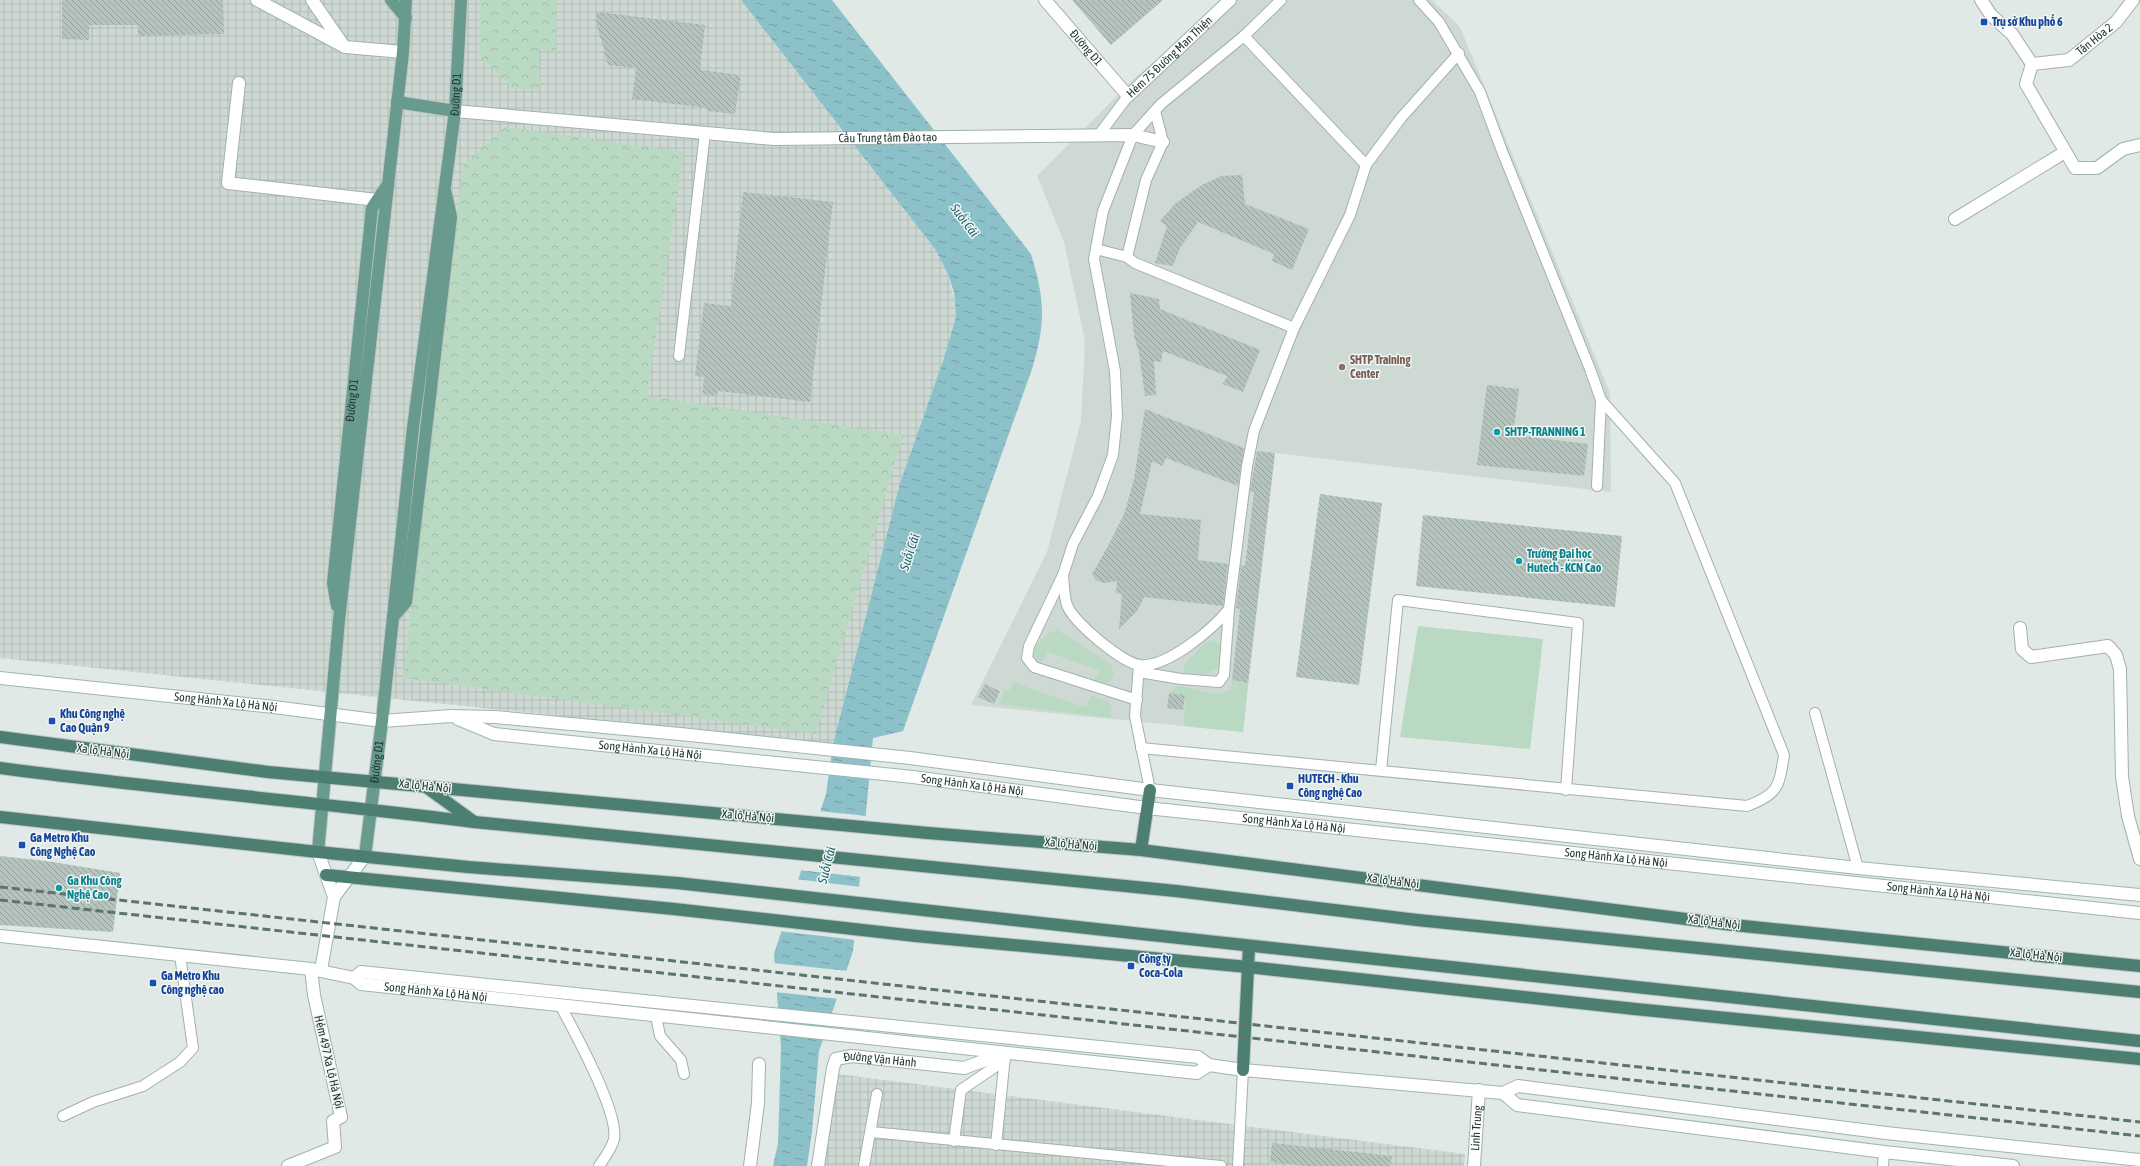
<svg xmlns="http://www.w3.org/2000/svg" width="2140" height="1166" font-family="'Asap Condensed',sans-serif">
<defs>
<pattern id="industrial-grid" width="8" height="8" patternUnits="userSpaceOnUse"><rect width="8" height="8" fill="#ced9d4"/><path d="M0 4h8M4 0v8" fill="none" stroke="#b1bbb6"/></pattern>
<pattern id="park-crowns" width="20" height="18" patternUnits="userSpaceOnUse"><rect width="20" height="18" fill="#bad9c2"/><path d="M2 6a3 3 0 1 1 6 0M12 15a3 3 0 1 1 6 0" fill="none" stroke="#a0bba7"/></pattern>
<pattern id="water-ripples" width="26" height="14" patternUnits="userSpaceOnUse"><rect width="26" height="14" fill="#8cc1ca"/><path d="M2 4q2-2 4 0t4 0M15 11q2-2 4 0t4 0" fill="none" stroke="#729ea5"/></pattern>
<pattern id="building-back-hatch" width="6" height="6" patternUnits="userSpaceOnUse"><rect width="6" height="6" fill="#b6c4be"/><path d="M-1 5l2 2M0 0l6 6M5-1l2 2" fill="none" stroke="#94a09b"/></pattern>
</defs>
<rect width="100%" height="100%" fill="#e0e9e5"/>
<!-- built -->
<polygon fill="#ced9d4" points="1230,0 1432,0 1460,27 1610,393 1611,492 1275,453 1243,732 971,705 1047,552 1081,421 1085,341 1064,242 1037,176 1137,76"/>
<!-- industrial -->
<g fill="url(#industrial-grid)">
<polygon points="0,0 741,0 935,249 947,272 954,297 956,318 944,358 900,483 833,744 0,658"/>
<polygon points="837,1074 1465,1154 1464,1166 825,1166"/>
</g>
<!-- grass -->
<g fill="#bad9c2">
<polygon points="1418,626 1543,639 1530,749 1400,737"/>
<path d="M 1057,630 L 1111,664 L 1114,674 C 1110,683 1106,686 1096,684 L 1094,680 L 1099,672 L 1098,670 L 1048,652 L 1042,661 L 1037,662 L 1034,650 L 1047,634 Z"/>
<polygon points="1212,640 1222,645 1218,668 1204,675 1184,673 1184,665 1205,643"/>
<path d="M 1232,680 L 1248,683 L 1243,732 L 1184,726 L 1185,695 L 1169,693 L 1178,686 C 1196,687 1214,700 1231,689 Z"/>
<polygon points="1013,682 1083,707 1087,705 1091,695 1109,702 1112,709 1110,718 999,704 1004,690 1009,691"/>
</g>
<!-- park -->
<g fill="url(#park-crowns)">
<polygon points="480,0 557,0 556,53 539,49 540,90 513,89 479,56"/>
<polygon points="505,127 684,152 647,396 903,435 816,734 403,678 463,166"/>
</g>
<!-- water -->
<path fill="url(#water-ripples)" d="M 741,0 L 832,0 L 1031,254 C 1045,300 1046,323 1032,369 L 903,731 L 873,738 L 853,951 L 819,1051 L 812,1132 L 807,1166 L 773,1166 L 778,1143 L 781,1047 L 774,954 L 826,794 L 833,744 L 900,483 L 944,358 L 956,317 L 954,292 L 947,272 L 935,249 Z"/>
<!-- pier -->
<g fill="#e0e9e5">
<polygon points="818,811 868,816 862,877 799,870"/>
<polygon points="796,879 861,887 856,940 779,931"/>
<polygon points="773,963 810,967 849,971 839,999 775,992"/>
</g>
<!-- building -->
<g fill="url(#building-back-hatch)">
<polygon points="62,0 223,0 224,34 138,36 138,25 89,25 89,40 62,39"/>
<polygon points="1072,0 1163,0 1111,45"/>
<polygon points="597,12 705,25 700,70 741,75 735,114 707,111 708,108 632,99 636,68 608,65 596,22"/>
<polygon points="1242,175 1245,204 1309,229 1292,270 1272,261 1274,254 1198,222 1180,248 1173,266 1155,263 1167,226 1160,221 1176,203 1202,185 1221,176"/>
<polygon points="743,192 833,202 810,402 718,391 717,396 702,394 704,377 695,376 704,303 731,306"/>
<polygon points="1130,293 1159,299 1160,309 1260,350 1243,392 1223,384 1227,376 1163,351 1161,362 1154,361 1156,395 1145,396 1139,353 1134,336"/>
<polygon points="1487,385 1519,389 1513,435 1588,444 1584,476 1477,465"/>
<polygon points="1145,409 1244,448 1238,486 1166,458 1163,466 1152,462 1140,514 1201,520 1198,560 1228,564 1223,606 1144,597 1137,611 1119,629 1122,594 1116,593 1117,581 1103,583 1096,580 1092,574 1107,548 1125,512 1134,479"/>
<polygon points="1257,451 1275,453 1248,683 1232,680 1240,609 1236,608 1241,565 1245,566 1254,492 1250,491"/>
<polygon points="1320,494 1382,503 1359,685 1296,677"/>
<polygon points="1423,515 1622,536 1615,607 1416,586"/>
<polygon points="985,684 1000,691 994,704 978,697"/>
<polygon points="1169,693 1185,695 1183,710 1167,708"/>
<polygon points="0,856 46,861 120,873 113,932 0,925"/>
<polygon points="1272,1143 1392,1156 1391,1166 1306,1166 1270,1162"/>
</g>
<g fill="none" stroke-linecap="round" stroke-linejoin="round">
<defs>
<g id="service">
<polyline points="1419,0 1439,22 1480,92 1502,151 1590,369 1601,400 1597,486"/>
<polyline points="1244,36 1366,165"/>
<polyline points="1098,136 1128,96"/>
<polyline points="1096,249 1127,257 1135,263 1294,328"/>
<polyline points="1127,257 1146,180 1163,142 1155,111"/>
<polyline points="679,356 705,133"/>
<path d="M 1063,575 C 1064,585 1064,596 1067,605 C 1073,622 1122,663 1140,665 C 1167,668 1213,629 1229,609"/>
<polyline points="1139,665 1135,716 1150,790"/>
<polyline points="1139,672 1181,679 1219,682 1224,675 1229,609 1247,466 1254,431 1294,328 1350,215 1366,165 1401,118 1459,53"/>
<polyline points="1137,700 1034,667 1027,658 1029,646 1063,575 1073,544 1098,496 1113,455 1117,416 1115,371 1094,259 1103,211 1133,135 1161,104 1244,36 1281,0"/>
<polyline points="1815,713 1858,868"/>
<path d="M 1141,748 L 1747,806 C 1779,794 1779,786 1784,755 L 1675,483 L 1601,400"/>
<polyline points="1381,770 1398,600 1578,623 1566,790"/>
<path d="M 560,1005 C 574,1031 619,1112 614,1139 C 612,1148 604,1159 599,1166"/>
<polyline points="656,1016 660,1036 681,1060 684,1074"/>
<polyline points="63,1116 93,1102 143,1086 180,1062 193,1048 180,955"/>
<polyline points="871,1132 1221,1166"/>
<polyline points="954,1141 961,1090 1005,1060"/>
<polyline points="996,1145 1005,1056"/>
<polyline points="864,1166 877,1094"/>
<polyline points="1238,1166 1243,1070"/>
<polyline points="1883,1166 1884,1152"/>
</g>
<g id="minor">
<polyline points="257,0 345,47 403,52"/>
<polyline points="312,0 343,45"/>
<path id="s1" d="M 1045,0 L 1128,96 L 1230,0"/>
<polyline points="1981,0 1991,15 2012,34 2032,64"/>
<polyline points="2032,64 2026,84 2075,168 2097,168 2123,149 2140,145"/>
<path id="s2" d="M 2032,64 L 2069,60 L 2116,22 L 2133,0"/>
<polyline points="239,83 228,183 377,200"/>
<path id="s3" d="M 455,111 L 774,139 L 1133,135 L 1163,142"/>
<polyline points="1955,219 2065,152"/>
<polyline points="2020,628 2022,649 2031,657 2108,646 2116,655 2120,669 2122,777 2128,816 2140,859"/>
<polyline points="288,1166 335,1147 333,1121 341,1117 314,995 311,969"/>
<polyline points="750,1166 758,1103 759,1064"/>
<path id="s4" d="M 818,1166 L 833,1068 L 836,1059 L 852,1056 L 964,1068 L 1005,1053"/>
</g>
<g id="tertiary">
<path id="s5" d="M 1474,1166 L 1479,1090"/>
</g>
<g id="secondary">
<path id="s6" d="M 0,678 L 274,707 L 382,721 L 451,716 L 495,717 L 680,734 L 910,758 L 1150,790 L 1858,868 L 2140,895"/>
<path id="s7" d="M 458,719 L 494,734 L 913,777 L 1147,808 L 2140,913"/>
<polyline points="318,852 334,897 321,970"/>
<polyline points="334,897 365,856"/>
<path id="s8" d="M 0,936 L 311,969 L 354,978 L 361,984 L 1197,1073 L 1209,1065"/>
<path d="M 354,978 L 361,972 C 640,999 919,1031 1198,1057 L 1209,1065 L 1243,1070 L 1503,1093 L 1518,1086 L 1886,1133 L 2140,1160"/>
<polyline points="1503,1093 1517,1105 1884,1152 2013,1166"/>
</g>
<g id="primary">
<polyline points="391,0 406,18"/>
<polyline points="397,102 455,111"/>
<path id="s9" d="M 337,606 L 333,583 L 372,208 L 386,187"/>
<polyline points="393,617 406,602 451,217 446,194"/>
<polyline points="318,852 339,620 403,52 406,0"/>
<path id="s10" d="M 365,856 L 382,721 L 413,428 L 455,111 L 461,0"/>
</g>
<g id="trunk">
<polyline points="0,737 268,772 928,833 1141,850 1733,925 2140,966"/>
<path d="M 0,768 C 158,789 316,802 474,822 L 1176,891 L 1417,920 L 2140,992"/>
<polyline points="426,787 473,821"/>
<polyline points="0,817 318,852 468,867 677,883 1105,930 2140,1041"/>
<polyline points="1141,850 1150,790"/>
<polyline points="326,875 674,909 916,936 1248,967 1635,1009 2140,1059"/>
<polyline points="1243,1070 1249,946"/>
</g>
</defs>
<!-- service casing -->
<use href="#service" stroke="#a3b0ac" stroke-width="12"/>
<!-- minor casing -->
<use href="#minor" stroke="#a3b0ac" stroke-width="14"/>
<!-- tertiary casing -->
<use href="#tertiary" stroke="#a3b0ac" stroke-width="14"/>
<!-- secondary casing -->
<use href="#secondary" stroke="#a0b4ad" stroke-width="14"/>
<!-- primary casing -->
<use href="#primary" stroke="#bdc3c2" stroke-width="14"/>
<!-- trunk casing -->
<use href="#trunk" stroke="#bdc3c2" stroke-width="14"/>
<!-- service -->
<use href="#service" stroke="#fff" stroke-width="10"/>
<!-- minor -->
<use href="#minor" stroke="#fff" stroke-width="12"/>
<!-- tertiary -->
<use href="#tertiary" stroke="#fff" stroke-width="12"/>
<!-- secondary -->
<use href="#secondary" stroke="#fff" stroke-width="12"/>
<!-- primary -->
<use href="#primary" stroke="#689b8e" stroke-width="12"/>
<!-- trunk -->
<use href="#trunk" stroke="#4c7e72" stroke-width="12"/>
<!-- rail -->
<g stroke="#5c746d" stroke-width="3" stroke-dasharray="8 4" stroke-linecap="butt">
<polyline points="0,887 2140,1122"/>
<polyline points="0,900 2140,1136"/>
</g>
</g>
<!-- markers -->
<g fill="#1a4fb4" stroke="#f0f6f3" stroke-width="1.5">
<rect x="1980" y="18" width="8" height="8" rx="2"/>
<rect x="48" y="717" width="8" height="8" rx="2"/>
<rect x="1286" y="782" width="8" height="8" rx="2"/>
<rect x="18" y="841" width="8" height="8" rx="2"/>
<rect x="1127" y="962" width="8" height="8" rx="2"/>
<rect x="149" y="979" width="8" height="8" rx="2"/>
</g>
<circle fill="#8d6e63" stroke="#f0f6f3" stroke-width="1.5" cx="1342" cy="367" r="4"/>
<g fill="#0f9aa8" stroke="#f0f6f3" stroke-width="1.5">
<circle cx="1497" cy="432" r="4"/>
<circle cx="1519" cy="561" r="4"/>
<circle cx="59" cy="888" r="4"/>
</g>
<g text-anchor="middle" stroke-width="3" stroke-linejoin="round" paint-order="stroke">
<!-- transit labels -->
<g font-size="12" font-weight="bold" fill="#164399" stroke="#f0f6f3" text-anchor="start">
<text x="1992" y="26">Trụ sở Khu phố 6</text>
<text x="60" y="718">Khu Công nghệ<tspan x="60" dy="14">Cao Quận 9</tspan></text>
<text x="1298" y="783">HUTECH - Khu<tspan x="1298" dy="14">Công nghệ Cao</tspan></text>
<text x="30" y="842">Ga Metro Khu<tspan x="30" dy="14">Công Nghệ Cao</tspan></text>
<text x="1139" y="963">Công ty<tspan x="1139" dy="14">Coca-Cola</tspan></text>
<text x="161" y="980">Ga Metro Khu<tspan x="161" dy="14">Công nghệ cao</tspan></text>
</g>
<!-- street labels -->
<g font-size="12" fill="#223832" stroke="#f0f6f3">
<text dy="4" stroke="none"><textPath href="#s2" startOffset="70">Tân Hòa 2</textPath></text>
<text dy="4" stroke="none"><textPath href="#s1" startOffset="63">Đường D1</textPath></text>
<text dy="4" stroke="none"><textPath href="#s1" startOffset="184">Hẻm 75 Đường Man Thiện</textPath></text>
<text dy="4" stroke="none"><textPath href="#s10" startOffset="767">Đường D1</textPath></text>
<text dy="4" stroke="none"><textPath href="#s3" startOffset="434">Cầu Trung tâm Đào tạo</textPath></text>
<text dy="4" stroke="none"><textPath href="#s9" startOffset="207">Đường D1</textPath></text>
<text dy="4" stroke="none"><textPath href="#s6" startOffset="227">Song Hành Xa Lộ Hà Nội</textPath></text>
<text transform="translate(103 751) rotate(7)" y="4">Xa lộ Hà Nội</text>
<text dy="4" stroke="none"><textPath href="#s7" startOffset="196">Song Hành Xa Lộ Hà Nội</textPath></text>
<text dy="4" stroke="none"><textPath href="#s10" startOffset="95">Đường D1</textPath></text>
<text dy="4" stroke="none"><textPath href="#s7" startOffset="520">Song Hành Xa Lộ Hà Nội</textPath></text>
<text transform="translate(425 786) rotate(6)" y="4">Xa lộ Hà Nội</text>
<text transform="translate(748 816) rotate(5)" y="4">Xa lộ Hà Nội</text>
<text dy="4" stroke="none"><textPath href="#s7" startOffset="844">Song Hành Xa Lộ Hà Nội</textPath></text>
<text transform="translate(1071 844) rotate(5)" y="4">Xa lộ Hà Nội</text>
<text dy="4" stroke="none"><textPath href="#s7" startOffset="1168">Song Hành Xa Lộ Hà Nội</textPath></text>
<text transform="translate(1393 881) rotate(7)" y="4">Xa lộ Hà Nội</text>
<text dy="4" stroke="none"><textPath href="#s7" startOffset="1492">Song Hành Xa Lộ Hà Nội</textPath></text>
<text transform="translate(1714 922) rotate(7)" y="4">Xa lộ Hà Nội</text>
<text transform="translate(2036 955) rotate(6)" y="4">Xa lộ Hà Nội</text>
<text dy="4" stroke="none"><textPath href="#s8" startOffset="441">Song Hành Xa Lộ Hà Nội</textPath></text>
<text dy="4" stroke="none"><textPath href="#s4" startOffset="153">Đường Vận Hành</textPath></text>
<text transform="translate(329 1062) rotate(77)" y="4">Hẻm 497 Xa Lộ Hà Nội</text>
<text dy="4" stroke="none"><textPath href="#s5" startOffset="38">Linh Trung</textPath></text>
</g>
<!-- education labels -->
<g font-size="12" font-weight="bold" fill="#785e54" stroke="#f0f6f3" text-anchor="start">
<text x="1350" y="364">SHTP Training<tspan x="1350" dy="14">Center</tspan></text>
</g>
<!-- culture labels -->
<g font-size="12" font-weight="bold" fill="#0d838f" stroke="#f0f6f3" text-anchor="start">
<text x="1505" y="436">SHTP-TRANNING 1</text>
<text x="1527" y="558">Trường Đại học<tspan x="1527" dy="14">Hutech - KCN Cao</tspan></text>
<text x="67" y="885">Ga Khu Công<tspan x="67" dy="14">Nghệ Cao</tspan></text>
</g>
<!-- water labels -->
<g font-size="13" font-style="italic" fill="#22626e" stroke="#f0f6f3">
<text transform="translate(965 220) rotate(53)" y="5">Suối Cái</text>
<text transform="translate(909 552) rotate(-72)" y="5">Suối Cái</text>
<text transform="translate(826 865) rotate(-76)" y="5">Suối Cái</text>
</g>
</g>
</svg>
